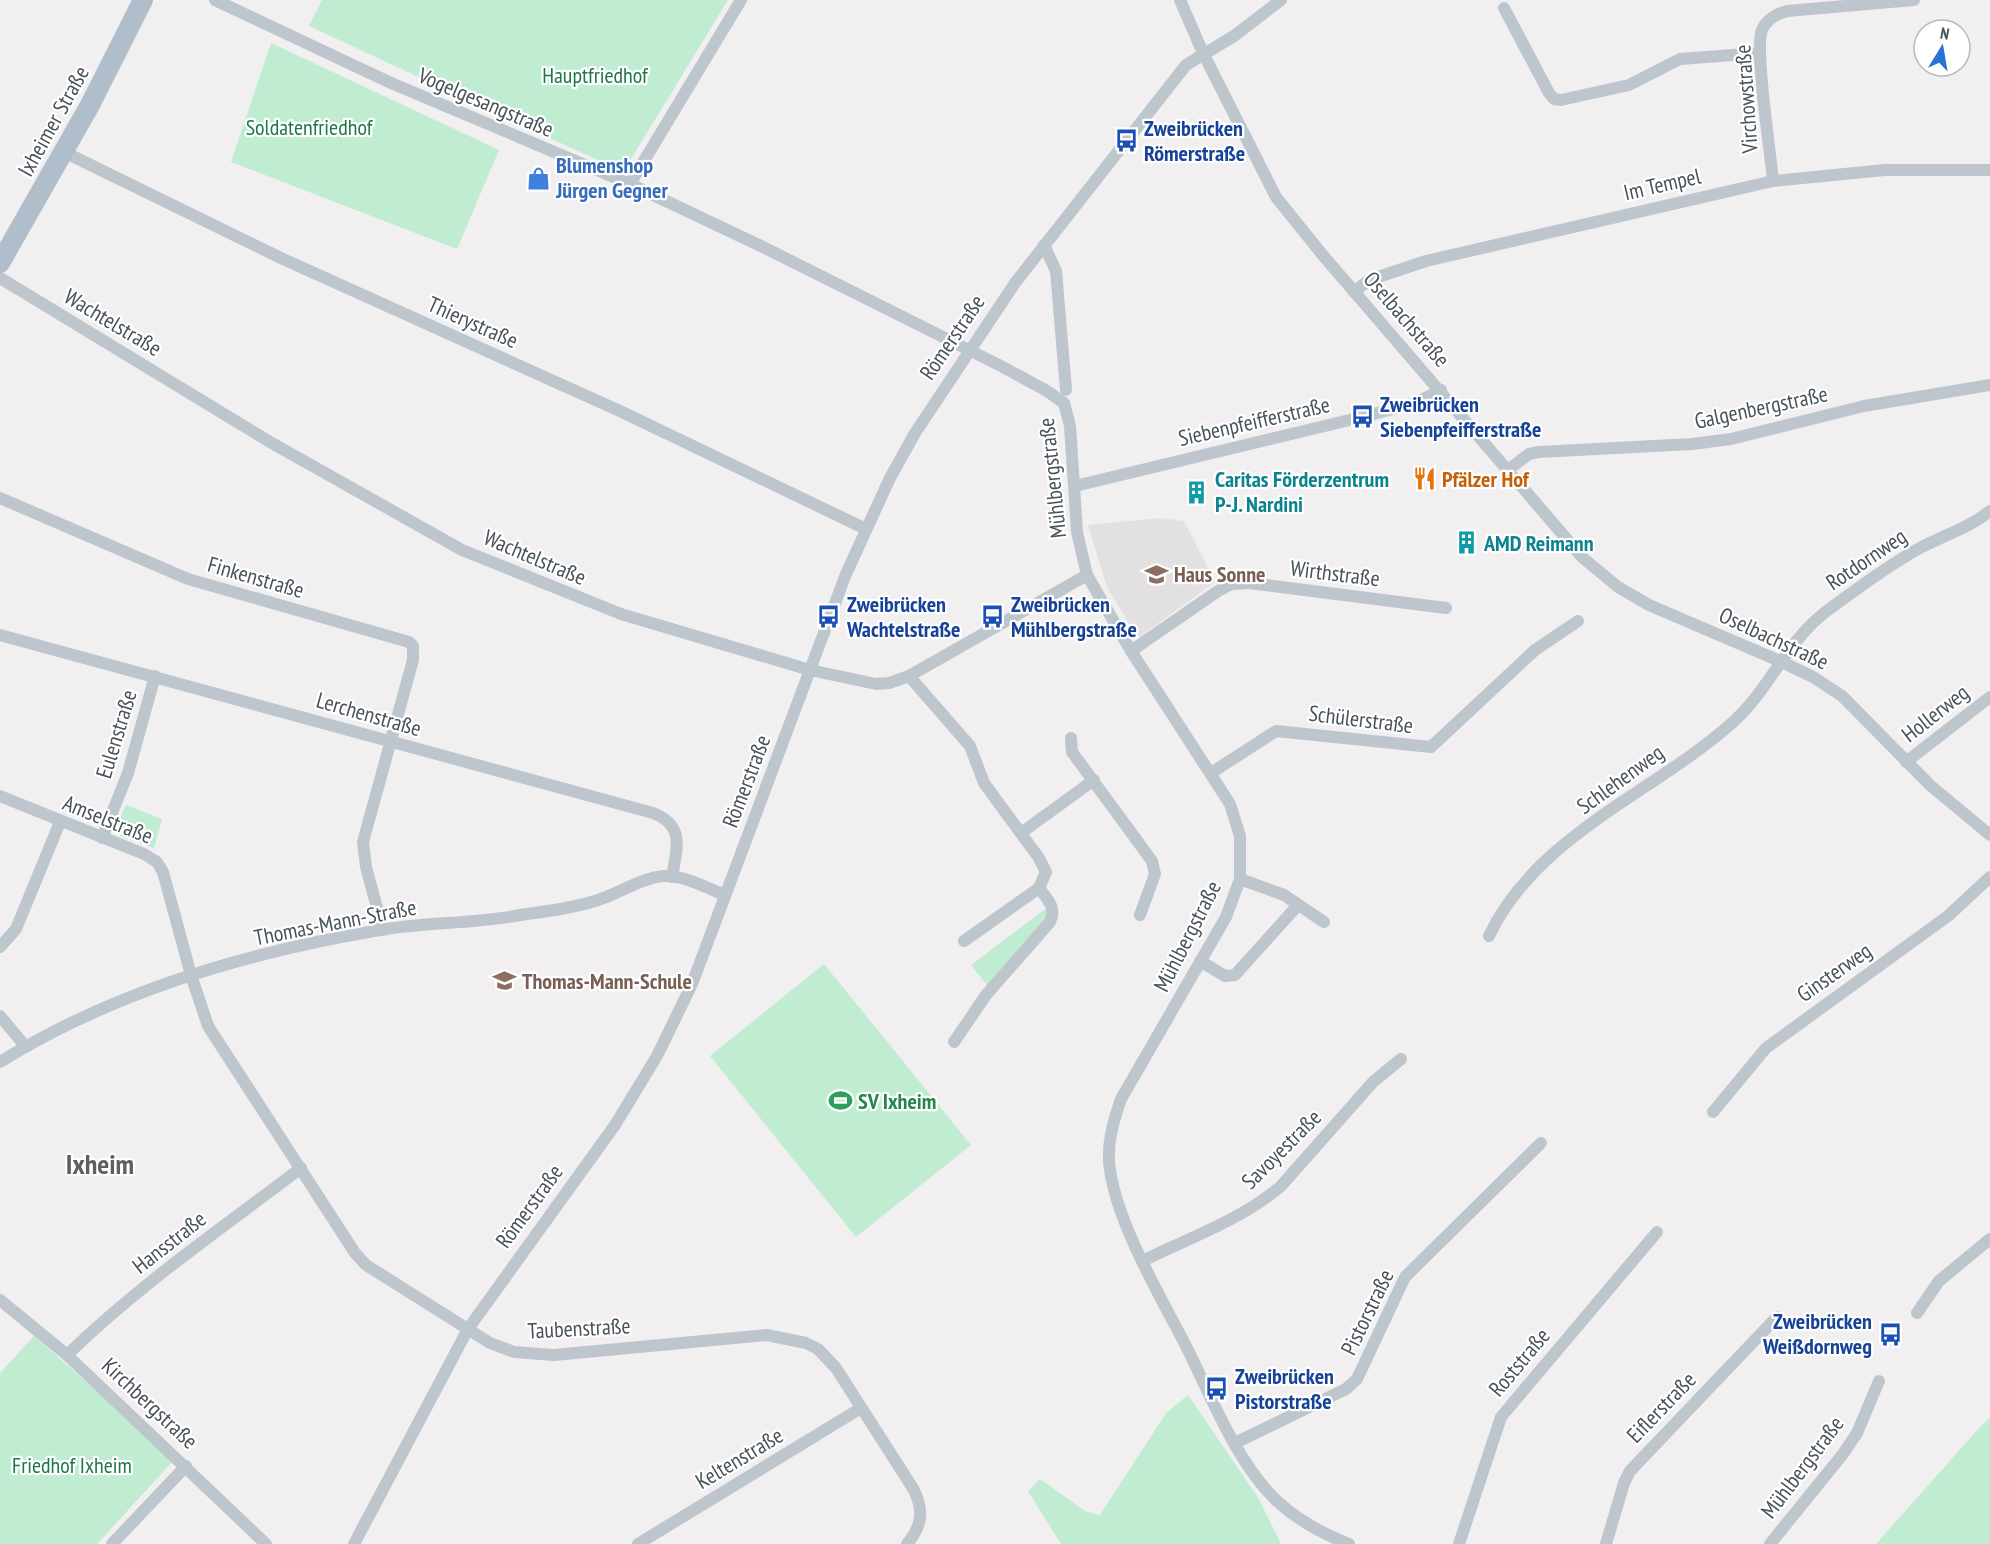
<svg xmlns="http://www.w3.org/2000/svg" width="1990" height="1544" font-family="'PT Sans Narrow',sans-serif">
<rect width="100%" height="100%" fill="#f1efef"/>
<!-- education -->
<polygon fill="#e2e0e0" points="1160,518 1184,521 1215,582 1141,636 1137,636 1107,587 1088,525"/>
<!-- green -->
<g fill="#c0ecd1">
<polygon points="322,0 728,0 623,172 309,26"/>
<polygon points="271,43 499,150 457,249 231,162"/>
<polygon points="126,805 162,819 154,848 120,836 117,825"/>
<polygon points="1048,907 1050,915 987,985 971,965"/>
<polygon points="824,964 971,1145 856,1237 710,1056"/>
<polygon points="34,1336 107,1400 172,1462 97,1544 0,1544 0,1373"/>
<polygon points="1188,1395 1259,1499 1281,1544 1061,1544 1028,1491 1040,1479 1085,1511 1100,1515 1166,1413"/>
<polygon points="1990,1418 1990,1544 1876,1544 1980,1427"/>
</g>
<g fill="none" stroke-linecap="round" stroke-linejoin="round">
<!-- minor -->
<g stroke="#bec6cd" stroke-width="12">
<path d="M 215,0 L 391,83 L 630,184 L 763,247 L 1001,366 L 1047,391 L 1064,403 L 1070,426 L 1077,532 L 1087,575 L 1131,651 L 1230,804 L 1240,836 L 1240,879 L 1226,917 L 1121,1099 C 1113,1122 1106,1146 1110,1170 C 1118,1226 1162,1299 1188,1350 C 1212,1399 1238,1465 1278,1502 C 1299,1521 1323,1534 1349,1544"/>
<polyline points="1180,0 1203,53 1276,197 1321,253 1583,558 1618,587 1649,605 1782,662 1813,677 1842,696 1931,786 1990,835"/>
<polyline points="1504,8 1549,93 1554,99 1561,100 1629,85 1680,59 1760,53"/>
<polyline points="64,152 283,259 622,412 866,529"/>
<path d="M 1773,181 C 1771,155 1754,48 1762,30 C 1766,20 1777,14 1787,11 L 1914,0"/>
<polyline points="630,184 741,0"/>
<polyline points="1044,245 1056,271 1066,390"/>
<polyline points="0,278 270,442 462,550 621,614 810,670 876,684 889,683 909,676 1087,575"/>
<polyline points="1354,292 1369,280 1426,261 1773,181 1885,170 1990,170"/>
<polyline points="1508,470 1529,454 1539,452 1692,444 1731,439 1864,406 1990,385"/>
<polyline points="1075,486 1362,417 1415,403 1441,390"/>
<polyline points="0,498 188,579 409,642 413,646 413,660 363,842 366,867 383,930"/>
<path d="M 0,635 L 653,813 C 685,825 677,848 672,877"/>
<polyline points="1131,651 1218,591 1232,584 1249,583 1446,608"/>
<polyline points="909,676 970,746 984,783 1039,858 1046,872 1039,888 964,941"/>
<polyline points="1071,738 1072,752 1152,861 1155,874 1140,915"/>
<polyline points="1906,762 1990,697"/>
<polyline points="1211,773 1276,731 1431,747 1535,650 1578,621"/>
<path d="M 0,796 L 144,854 L 157,862 L 163,872 L 191,975 L 208,1026 L 355,1253 L 366,1265 L 490,1343 L 514,1352 L 554,1355 L 767,1335 L 806,1343 L 818,1349 L 836,1368 L 914,1490 C 924,1511 922,1526 907,1544"/>
<polyline points="1021,833 1094,780"/>
<polyline points="102,838 128,773 155,676"/>
<polyline points="1240,879 1284,895 1324,922"/>
<path d="M 1489,936 C 1537,835 1652,794 1732,723 C 1770,689 1787,640 1828,610 C 1857,589 1887,566 1918,549 C 1942,536 1969,528 1990,511"/>
<polyline points="0,947 16,929 60,822"/>
<polyline points="1200,961 1225,976 1235,975 1298,905"/>
<polyline points="0,1016 26,1047"/>
<path d="M 954,1042 L 986,995 L 1050,922 C 1057,907 1047,899 1039,888"/>
<path d="M 0,1062 C 114,991 248,952 380,930 C 426,922 474,924 520,915 C 547,911 575,908 601,899 C 621,892 642,878 664,876 C 684,875 707,888 725,895"/>
<polyline points="1713,1112 1766,1048 1948,916 1990,877"/>
<path d="M 1142,1261 C 1189,1238 1241,1220 1281,1186 L 1373,1082 L 1401,1059"/>
<polyline points="0,1300 67,1355 266,1544"/>
<polyline points="1917,1313 1939,1281 1990,1239"/>
<path d="M 67,1355 C 139,1285 222,1228 301,1168"/>
<polyline points="1235,1443 1346,1389 1357,1379 1405,1277 1541,1143"/>
<polyline points="112,1544 186,1466"/>
<polyline points="354,1544 468,1329 615,1125 657,1056 692,984 846,574 890,478 915,433 1015,283 1186,65 1234,36 1281,0"/>
<polyline points="638,1544 861,1408"/>
<polyline points="1459,1544 1501,1417 1657,1232"/>
<polyline points="1606,1544 1624,1483 1630,1471 1777,1317"/>
<polyline points="1770,1544 1843,1454 1857,1433 1879,1381"/>
</g>
<!-- primary -->
<polyline stroke="#b0becc" stroke-width="20" points="0,263 90,105 143,0"/>
</g>
<!-- icons -->
<defs>
<symbol id="bus-bare" viewBox="-9 -9 18 18"><path d="M-5-6H5V4H4V6H2V4H-2V6H-4V4H-5ZM-3.5-4V0h7V-4ZM-3.5 1.2v1.5H-2V1.2ZM2 1.2v1.5H3.5V1.2Z" fill="#1a4fb4" stroke="#fff" stroke-width="2.5" paint-order="stroke"/></symbol>
<symbol id="shop-bare" viewBox="-9 -9 18 18"><path d="M-5-2.5h2.3a2.7 3.5 0 0 1 5.4 0H5L5.5 6h-11ZM-1.5-2.5h3a1.5 2.3 0 0 0-3 0Z" fill="#3f7fe0" stroke="#fff" stroke-width="2.5" paint-order="stroke"/></symbol>
<symbol id="restaurant-bare" viewBox="-9 -9 18 18"><path d="M-5-6h1v4h1v-4h1v4h1v-4h1v5L-1.5 .5V6h-2V.5L-5-1ZM5-6V6H3V1.5H1.5Q1.5-4 5-6Z" fill="#e8710a" stroke="#fff" stroke-width="2.5" paint-order="stroke"/></symbol>
<symbol id="building-bare" viewBox="-9 -9 18 18"><path d="M-4-6H4V6H1V3H-1V6H-4ZM-2.5-4.3h1.7v1.8h-1.7ZM.8-4.3h1.7v1.8H.8ZM-2.5-1h1.7V.8h-1.7ZM.8-1h1.7V.8H.8Z" fill="#0f9aa8" stroke="#fff" stroke-width="2.5" paint-order="stroke"/></symbol>
<symbol id="school-bare" viewBox="-9 -9 18 18"><path d="M0-5L7-2L0 1L-7-2ZM-4 1L0 2.5L4 1V4Q0 6-4 4Z" fill="#8d6e63" stroke="#fff" stroke-width="2.5" paint-order="stroke"/></symbol>
<symbol id="stadium-bare" viewBox="-9 -9 18 18"><path d="M0-5a6.5 5 0 1 0 0 10a6.5 5 0 1 0 0-10ZM-3.5-1.8h7v3.6h-7Z" fill="#2e9e5b" stroke="#fff" stroke-width="2.5" paint-order="stroke"/></symbol>
</defs>
<g fill-rule="evenodd">
<use href="#bus-bare" x="1110" y="124" width="33" height="33"/>
<use href="#shop-bare" x="522" y="162" width="33" height="33"/>
<use href="#bus-bare" x="1346" y="400" width="33" height="33"/>
<use href="#restaurant-bare" x="1408" y="462" width="33" height="33"/>
<use href="#building-bare" x="1180" y="476" width="33" height="33"/>
<use href="#building-bare" x="1450" y="526" width="33" height="33"/>
<use href="#school-bare" x="1140" y="558" width="33" height="33"/>
<use href="#bus-bare" x="812" y="600" width="33" height="33"/>
<use href="#bus-bare" x="976" y="600" width="33" height="33"/>
<use href="#school-bare" x="488" y="964" width="33" height="33"/>
<use href="#stadium-bare" x="824" y="1084" width="33" height="33"/>
<use href="#bus-bare" x="1874" y="1318" width="33" height="33"/>
<use href="#bus-bare" x="1200" y="1372" width="33" height="33"/>
</g>
<g text-anchor="middle" stroke-width="4.5" stroke-linejoin="round" paint-order="stroke">
<!-- park labels -->
<g font-size="22" fill="#1e774a" stroke="#fff">
<text x="595" y="83">Hauptfriedhof</text>
<text x="309" y="135">Soldatenfriedhof</text>
<text x="72" y="1473">Friedhof Ixheim</text>
</g>
<!-- street labels -->
<g font-size="22" fill="#48525b" stroke="#fff">
<text transform="translate(1746 99) rotate(-94)" y="8">Virchowstraße</text>
<text transform="translate(486 102) rotate(23)" y="8">Vogelgesangstraße</text>
<text transform="translate(53 121) rotate(-61)" y="8">Ixheimer Straße</text>
<text transform="translate(1662 184) rotate(-13)" y="8">Im Tempel</text>
<text transform="translate(1407 319) rotate(49)" y="8">Oselbachstraße</text>
<text transform="translate(113 322) rotate(31)" y="8">Wachtelstraße</text>
<text transform="translate(473 322) rotate(24)" y="8">Thierystraße</text>
<text transform="translate(952 337) rotate(-56)" y="8">Römerstraße</text>
<text transform="translate(1761 407) rotate(-12)" y="8">Galgenbergstraße</text>
<text transform="translate(1254 421) rotate(-13)" y="8">Siebenpfeifferstraße</text>
<text transform="translate(1052 478) rotate(-96)" y="8">Mühlbergstraße</text>
<text transform="translate(535 557) rotate(23)" y="8">Wachtelstraße</text>
<text transform="translate(1866 559) rotate(-34)" y="8">Rotdornweg</text>
<text transform="translate(1335 573) rotate(7)" y="8">Wirthstraße</text>
<text transform="translate(256 577) rotate(16)" y="8">Finkenstraße</text>
<text transform="translate(1774 638) rotate(25)" y="8">Oselbachstraße</text>
<text transform="translate(1935 713) rotate(-38)" y="8">Hollerweg</text>
<text transform="translate(369 714) rotate(16)" y="8">Lerchenstraße</text>
<text transform="translate(1361 719) rotate(7)" y="8">Schülerstraße</text>
<text transform="translate(116 734) rotate(-73)" y="8">Eulenstraße</text>
<text transform="translate(1620 779) rotate(-36)" y="8">Schlehenweg</text>
<text transform="translate(746 781) rotate(-69)" y="8">Römerstraße</text>
<text transform="translate(108 819) rotate(22)" y="8">Amselstraße</text>
<text transform="translate(335 922) rotate(-11)" y="8">Thomas-Mann-Straße</text>
<text transform="translate(1187 936) rotate(-63)" y="8">Mühlbergstraße</text>
<text transform="translate(1834 972) rotate(-35)" y="8">Ginsterweg</text>
<text transform="translate(1281 1149) rotate(-45)" y="8">Savoyestraße</text>
<text transform="translate(529 1206) rotate(-54)" y="8">Römerstraße</text>
<text transform="translate(169 1242) rotate(-38)" y="8">Hansstraße</text>
<text transform="translate(1367 1312) rotate(-64)" y="8">Pistorstraße</text>
<text transform="translate(579 1328) rotate(-3)" y="8">Taubenstraße</text>
<text transform="translate(1519 1362) rotate(-50)" y="8">Roststraße</text>
<text transform="translate(150 1403) rotate(43)" y="8">Kirchbergstraße</text>
<text transform="translate(1661 1407) rotate(-46)" y="8">Eiflerstraße</text>
<text transform="translate(739 1458) rotate(-31)" y="8">Keltenstraße</text>
<text transform="translate(1802 1467) rotate(-53)" y="8">Mühlbergstraße</text>
</g>
<!-- transit labels -->
<g font-size="22" font-weight="bold" fill="#164399" stroke="#fff" text-anchor="start">
<text x="1144" y="136">Zweibrücken<tspan x="1144" dy="25">Römerstraße</tspan></text>
<text x="1380" y="412">Zweibrücken<tspan x="1380" dy="25">Siebenpfeifferstraße</tspan></text>
<text x="847" y="612">Zweibrücken<tspan x="847" dy="25">Wachtelstraße</tspan></text>
<text x="1011" y="612">Zweibrücken<tspan x="1011" dy="25">Mühlbergstraße</tspan></text>
<text x="1872" y="1329" text-anchor="end">Zweibrücken<tspan x="1872" dy="25">Weißdornweg</tspan></text>
<text x="1235" y="1384">Zweibrücken<tspan x="1235" dy="25">Pistorstraße</tspan></text>
</g>
<!-- shop labels -->
<g font-size="22" font-weight="bold" fill="#366cbe" stroke="#fff" text-anchor="start">
<text x="556" y="173">Blumenshop<tspan x="556" dy="25">Jürgen Gegner</tspan></text>
</g>
<!-- culture labels -->
<g font-size="22" font-weight="bold" fill="#0d838f" stroke="#fff" text-anchor="start">
<text x="1215" y="487">Caritas Förderzentrum<tspan x="1215" dy="25">P-J. Nardini</tspan></text>
<text x="1484" y="551">AMD Reimann</text>
</g>
<!-- food labels -->
<g font-size="22" font-weight="bold" fill="#c56008" stroke="#fff" text-anchor="start">
<text x="1442" y="487">Pfälzer Hof</text>
</g>
<!-- education labels -->
<g font-size="22" font-weight="bold" fill="#785e54" stroke="#fff" text-anchor="start">
<text x="1174" y="582">Haus Sonne</text>
<text x="522" y="989">Thomas-Mann-Schule</text>
</g>
<!-- leisure labels -->
<g font-size="22" font-weight="bold" fill="#27864d" stroke="#fff" text-anchor="start">
<text x="858" y="1109">SV Ixheim</text>
</g>
<!-- district labels -->
<g font-size="28" font-weight="bold" fill="#5c5f63" stroke="#fff">
<text x="100" y="1174">Ixheim</text>
</g>
</g>
<!-- north arrow -->
<g transform="translate(1942 48) rotate(11)"><circle r="28" fill="#ffffff" stroke="#b6babd" stroke-width="1.5"/>
<path d="M0-4.5L10 22L0 15L-10 22Z" fill="#2673d3"/>
<text y="-9" font-size="16" font-weight="bold" text-anchor="middle" fill="#48525b">N</text>
</g>
</svg>
